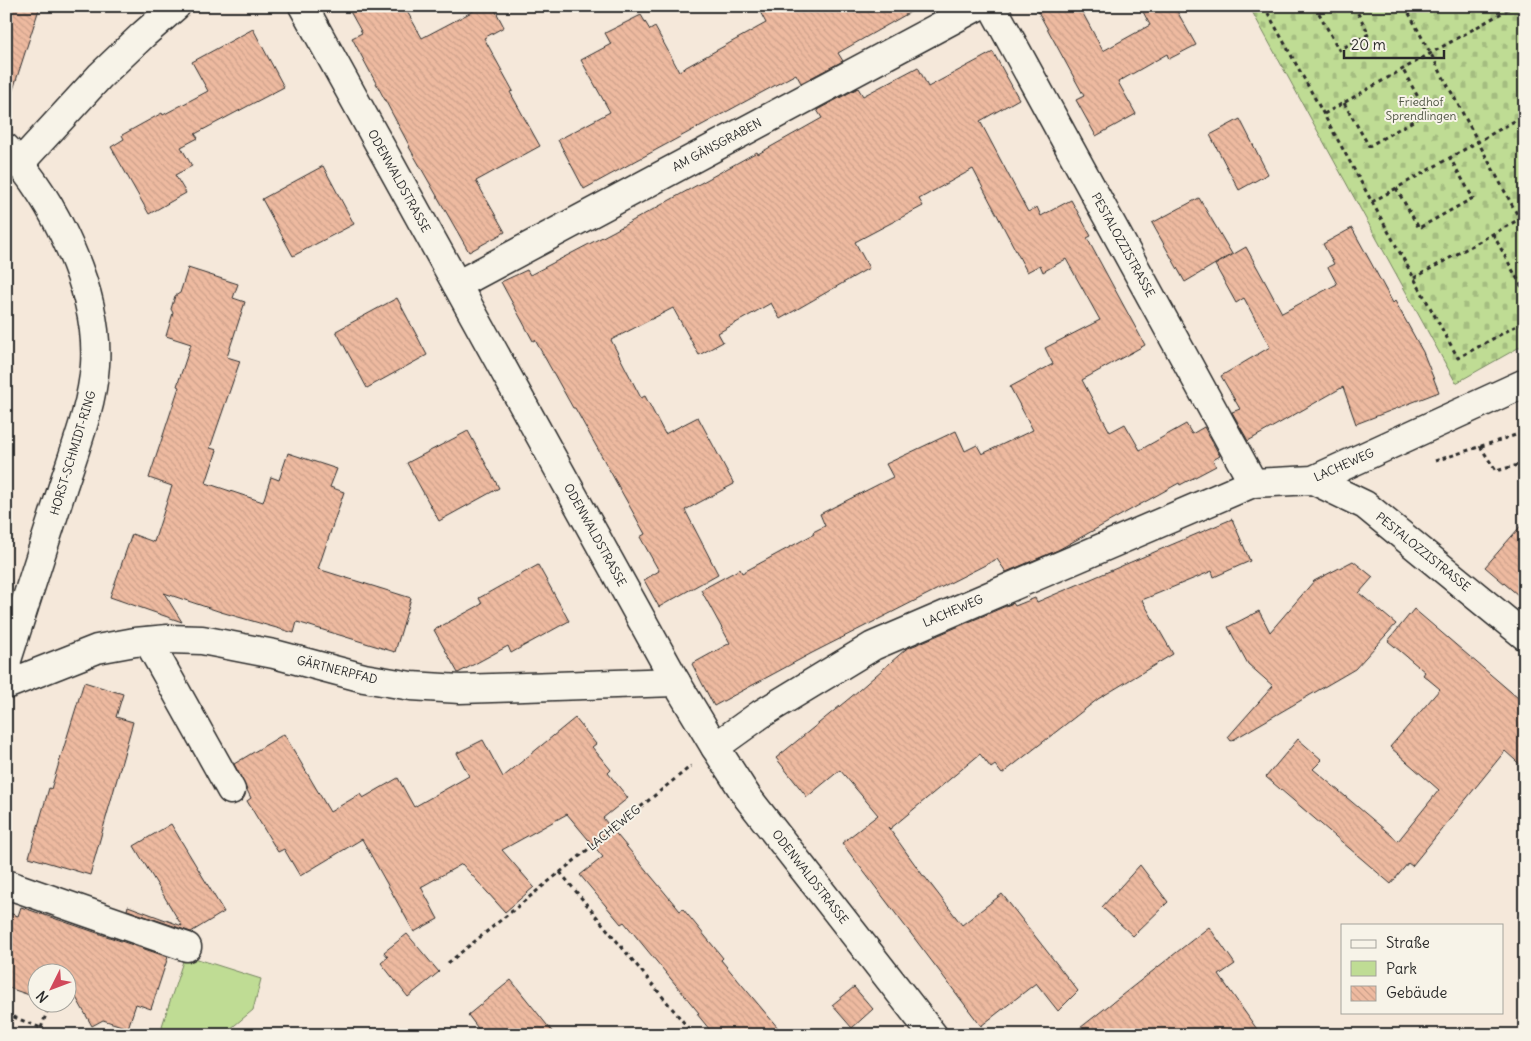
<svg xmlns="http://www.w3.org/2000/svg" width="1531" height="1041" font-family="Delius,sans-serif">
<defs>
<pattern id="cemetery-stones" width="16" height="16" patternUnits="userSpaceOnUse" patternTransform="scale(1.25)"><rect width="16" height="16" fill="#bfdc94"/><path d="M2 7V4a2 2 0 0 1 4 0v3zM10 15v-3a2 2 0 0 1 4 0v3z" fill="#a4bd80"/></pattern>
<pattern id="building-back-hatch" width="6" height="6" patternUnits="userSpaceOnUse" patternTransform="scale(1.25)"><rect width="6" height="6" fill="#eebaa0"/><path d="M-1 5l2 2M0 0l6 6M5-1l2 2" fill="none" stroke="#cca08a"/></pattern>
</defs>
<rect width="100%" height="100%" fill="#f5e8da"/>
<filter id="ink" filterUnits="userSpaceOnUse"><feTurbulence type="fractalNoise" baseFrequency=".02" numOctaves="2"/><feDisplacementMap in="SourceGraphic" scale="10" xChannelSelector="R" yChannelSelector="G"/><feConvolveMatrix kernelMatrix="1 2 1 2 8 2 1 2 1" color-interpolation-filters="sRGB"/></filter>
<g filter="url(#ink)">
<!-- cemetery -->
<polygon fill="url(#cemetery-stones)" stroke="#758460" points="1249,6 1525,6 1525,344 1456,383"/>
<!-- green -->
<polygon fill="#bfdc94" stroke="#758460" points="185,955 261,979 253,1010 223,1035 165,1035 162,1026"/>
<!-- building -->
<g fill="url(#building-back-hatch)" stroke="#2b2b2b">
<polygon points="6,6 40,6 12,93 6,92"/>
<polygon points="347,6 404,6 422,38 483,6 493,6 504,27 484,38 513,91 510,92 540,146 476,181 505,232 469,252 409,147 410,147 352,38 362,33"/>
<polygon points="757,6 921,6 838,53 843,61 801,83 796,74 584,189 558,140 610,112 581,60 611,44 605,33 641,15 650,30 655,27 679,71 766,23"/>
<polygon points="1035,6 1079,6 1103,51 1150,25 1140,6 1174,6 1196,45 1169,59 1167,54 1118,82 1136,114 1096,136 1076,100 1084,96"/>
<polygon points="253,29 284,87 195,134 198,138 181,147 192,166 175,175 186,193 149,214 111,147 124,139 122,135 162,113 163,115 208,91 192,62"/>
<polygon points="993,52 1019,99 980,121 1028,212 1037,207 1041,216 1071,200 1091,236 1087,238 1145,345 1082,380 1110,432 1125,424 1140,450 1186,424 1192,434 1204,427 1220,456 1213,460 1216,466 1180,485 1179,483 1058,550 1006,572 997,559 812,653 714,706 692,664 730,643 701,590 740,569 742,573 814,534 813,532 825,526 820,514 893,477 886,464 956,431 965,451 977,445 982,454 1033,430 1010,387 1053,364 1045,348 1100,320 1066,259 1043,272 1040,265 1027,272 973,169 919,199 923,206 855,242 869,268 780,319 771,303 718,333 723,342 699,355 673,308 611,340 641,398 645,396 665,434 698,417 734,484 685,510 718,574 659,607 644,580 659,571 640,537 645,534 575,408 573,408 535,340 533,341 501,282 527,270 530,275 614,231 757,152 758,154 822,118 817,110 858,88 863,96 918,67 928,87"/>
<polygon points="1240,119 1268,174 1239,190 1210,135"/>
<polygon points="323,166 354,224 293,256 262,199"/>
<polygon points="1199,198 1232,254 1185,282 1152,223"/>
<polygon points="1352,228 1393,303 1395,301 1423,352 1439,392 1356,424 1343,387 1248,441 1232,412 1240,409 1221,376 1270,347 1244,298 1236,303 1215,265 1246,247 1282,313 1337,284 1328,267 1334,264 1323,244"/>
<polygon points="188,268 238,284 233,298 245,302 227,357 240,361 210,448 217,450 206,483 263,502 271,477 279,480 288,453 337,469 330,487 344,492 318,569 411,598 395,652 297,622 294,633 221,612 164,593 182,622 110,597 132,534 154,542 172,486 149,478 179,387 177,386 191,344 166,336 173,313 171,309 175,296 180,293"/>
<polygon points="397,298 427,355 367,388 336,331"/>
<polygon points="468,431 499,488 439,521 407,463"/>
<polygon points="1232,519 1250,561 1214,577 1212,571 1142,600 1173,654 1098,699 1002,774 995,765 991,768 980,754 890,829 888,827 924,877 925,877 962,925 1002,894 1078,991 1058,1011 1036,983 981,1026 842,843 878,815 840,770 807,797 776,758 851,697 906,649 1013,603 1015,606 1035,598 1037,602"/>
<polygon points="1525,521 1525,601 1485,567"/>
<polygon points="1353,561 1373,577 1359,593 1396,624 1355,669 1231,741 1228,737 1273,686 1248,664 1228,627 1259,611 1270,632 1314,581"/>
<polygon points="538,565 569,621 511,653 508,646 458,673 434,630 482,604 479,598"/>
<polygon points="1414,609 1525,704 1525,769 1505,751 1412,866 1408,863 1391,884 1266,777 1298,739 1322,760 1313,769 1398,841 1439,790 1390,747 1440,689 1423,675 1425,672 1388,641"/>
<polygon points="84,682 123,694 116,717 133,722 90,875 29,857 49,788 51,789"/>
<polygon points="575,718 596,744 592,747 611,770 608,773 628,798 603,818 680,911 683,909 723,958 721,960 784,1035 714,1035 697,1014 699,1013 624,922 621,924 580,875 603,857 567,814 502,850 534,887 505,912 462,864 421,887 438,919 414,932 362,839 300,876 284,849 278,852 247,801 251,798 234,764 284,734 330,812 360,794 363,798 398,778 414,807 469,776 457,753 483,740 503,777"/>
<polygon points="171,824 224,912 191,932 127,910 128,906 182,926 134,846"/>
<polygon points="1140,865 1168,902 1133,936 1102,907"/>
<polygon points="21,907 168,957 151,1009 136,1004 128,1028 103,1020 92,1026 68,983 68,974 38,974 38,998 6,987 6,912 18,916"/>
<polygon points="1209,927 1235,964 1219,975 1261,1035 1071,1035"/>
<polygon points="407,934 439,972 408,997 381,963 388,957 384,952"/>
<polygon points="511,980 555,1035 483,1035 468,1015"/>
<polygon points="854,987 873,1009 852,1028 832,1005"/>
</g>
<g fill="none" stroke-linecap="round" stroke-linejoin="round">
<defs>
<g id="minor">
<polyline points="303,6 676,682 715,747 748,798 933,1035"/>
<polyline points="992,6 1253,483"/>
<path d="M 6,148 C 54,199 100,293 95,365 C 92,406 76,446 63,486 C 44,545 25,604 6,663"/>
<polyline points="20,163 100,76 144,34 176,6"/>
<polyline points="457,285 978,6"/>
<polyline points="1313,480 1365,505 1525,636"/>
<polyline points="148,641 231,790"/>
<polyline points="6,685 97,649 135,642 168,639 202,640 274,654 364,678 411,686 460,689 676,682"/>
<polyline points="715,747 761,714 873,646 1253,483 1313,480 1525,383"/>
<polyline points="6,884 187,947"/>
</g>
</defs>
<!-- minor casing -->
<use href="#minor" stroke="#2b2b2b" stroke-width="31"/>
<!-- path -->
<g stroke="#2b2b2b" stroke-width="3" stroke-dasharray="4 4" stroke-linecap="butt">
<polyline points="1264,6 1458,358 1525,321"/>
<polyline points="1315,6 1339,50 1369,34 1354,6"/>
<polyline points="1405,6 1525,229"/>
<polyline points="1344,103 1369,146 1427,113 1403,70"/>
<polyline points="1324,114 1514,6"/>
<polyline points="1396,188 1419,228 1473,198 1450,158"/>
<polyline points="1372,202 1525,115"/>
<polyline points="1493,234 1525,293"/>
<polyline points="1414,278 1525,216"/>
<polyline points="1480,446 1496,471 1525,463"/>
<polyline points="1435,461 1525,432"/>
<polyline points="560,872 694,1035"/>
<polyline points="448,963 691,766"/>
<polyline points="6,1014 41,1028 48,1035"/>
<polyline points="41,1028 47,1012 46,1010"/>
</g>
<!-- minor -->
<use href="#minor" stroke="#f7f3e8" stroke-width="28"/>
</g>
</g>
<g text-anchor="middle" stroke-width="4" stroke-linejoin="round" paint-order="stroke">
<!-- park labels -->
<g font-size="12" fill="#505745" stroke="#f7f3e8">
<text x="1421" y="106">Friedhof<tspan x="1421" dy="14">Sprendlingen</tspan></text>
</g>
<!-- street labels -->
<g font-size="12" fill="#2b2b2b" stroke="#f7f3e8">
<text transform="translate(717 145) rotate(-28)" y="4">AM GÄNSGRABEN</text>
<text transform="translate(399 181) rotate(61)" y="4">ODENWALDSTRASSE</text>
<text transform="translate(1123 245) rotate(61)" y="4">PESTALOZZISTRASSE</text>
<text transform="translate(73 453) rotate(-73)" y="4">HORST-SCHMIDT-RING</text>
<text transform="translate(1344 465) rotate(-24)" y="4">LACHEWEG</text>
<text transform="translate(595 535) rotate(61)" y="4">ODENWALDSTRASSE</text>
<text transform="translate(1423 552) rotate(39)" y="4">PESTALOZZISTRASSE</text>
<text transform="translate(953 611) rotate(-23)" y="4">LACHEWEG</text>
<text transform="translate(337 670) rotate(14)" y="4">GÄRTNERPFAD</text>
<text transform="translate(614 828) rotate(-39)" y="4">LACHEWEG</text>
<text transform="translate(810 877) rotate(52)" y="4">ODENWALDSTRASSE</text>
</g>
</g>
<!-- margin -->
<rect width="1531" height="1041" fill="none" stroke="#f7f3e8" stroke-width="25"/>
<rect x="12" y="12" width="1506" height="1016" fill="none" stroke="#2b2b2b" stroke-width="2" filter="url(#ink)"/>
<!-- legend -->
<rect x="1341" y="924" width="162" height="90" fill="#f7f3e8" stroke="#a5a39c"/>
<rect x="1351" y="940" width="25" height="8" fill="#f7f3e8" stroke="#a5a39c"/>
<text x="1386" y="948" font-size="15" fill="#2b2b2b">Straße</text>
<rect x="1351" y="961" width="25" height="15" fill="#bfdc94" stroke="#a5a39c"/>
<text x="1386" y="974" font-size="15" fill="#2b2b2b">Park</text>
<rect x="1351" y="986" width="25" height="15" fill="url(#building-back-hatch)" stroke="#a5a39c"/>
<text x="1386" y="998" font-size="15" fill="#2b2b2b">Gebäude</text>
<!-- north arrow -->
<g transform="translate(52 988) rotate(228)"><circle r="24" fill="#f7f3e8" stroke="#a5a39c"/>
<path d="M0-4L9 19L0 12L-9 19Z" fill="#d1495b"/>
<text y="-8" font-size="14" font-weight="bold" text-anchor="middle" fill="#2b2b2b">N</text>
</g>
<!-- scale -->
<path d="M1344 50v8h100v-8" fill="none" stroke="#2b2b2b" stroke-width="2.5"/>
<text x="1351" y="50" font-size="15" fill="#2b2b2b" stroke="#f7f3e8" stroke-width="4" paint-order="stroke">20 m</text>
</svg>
